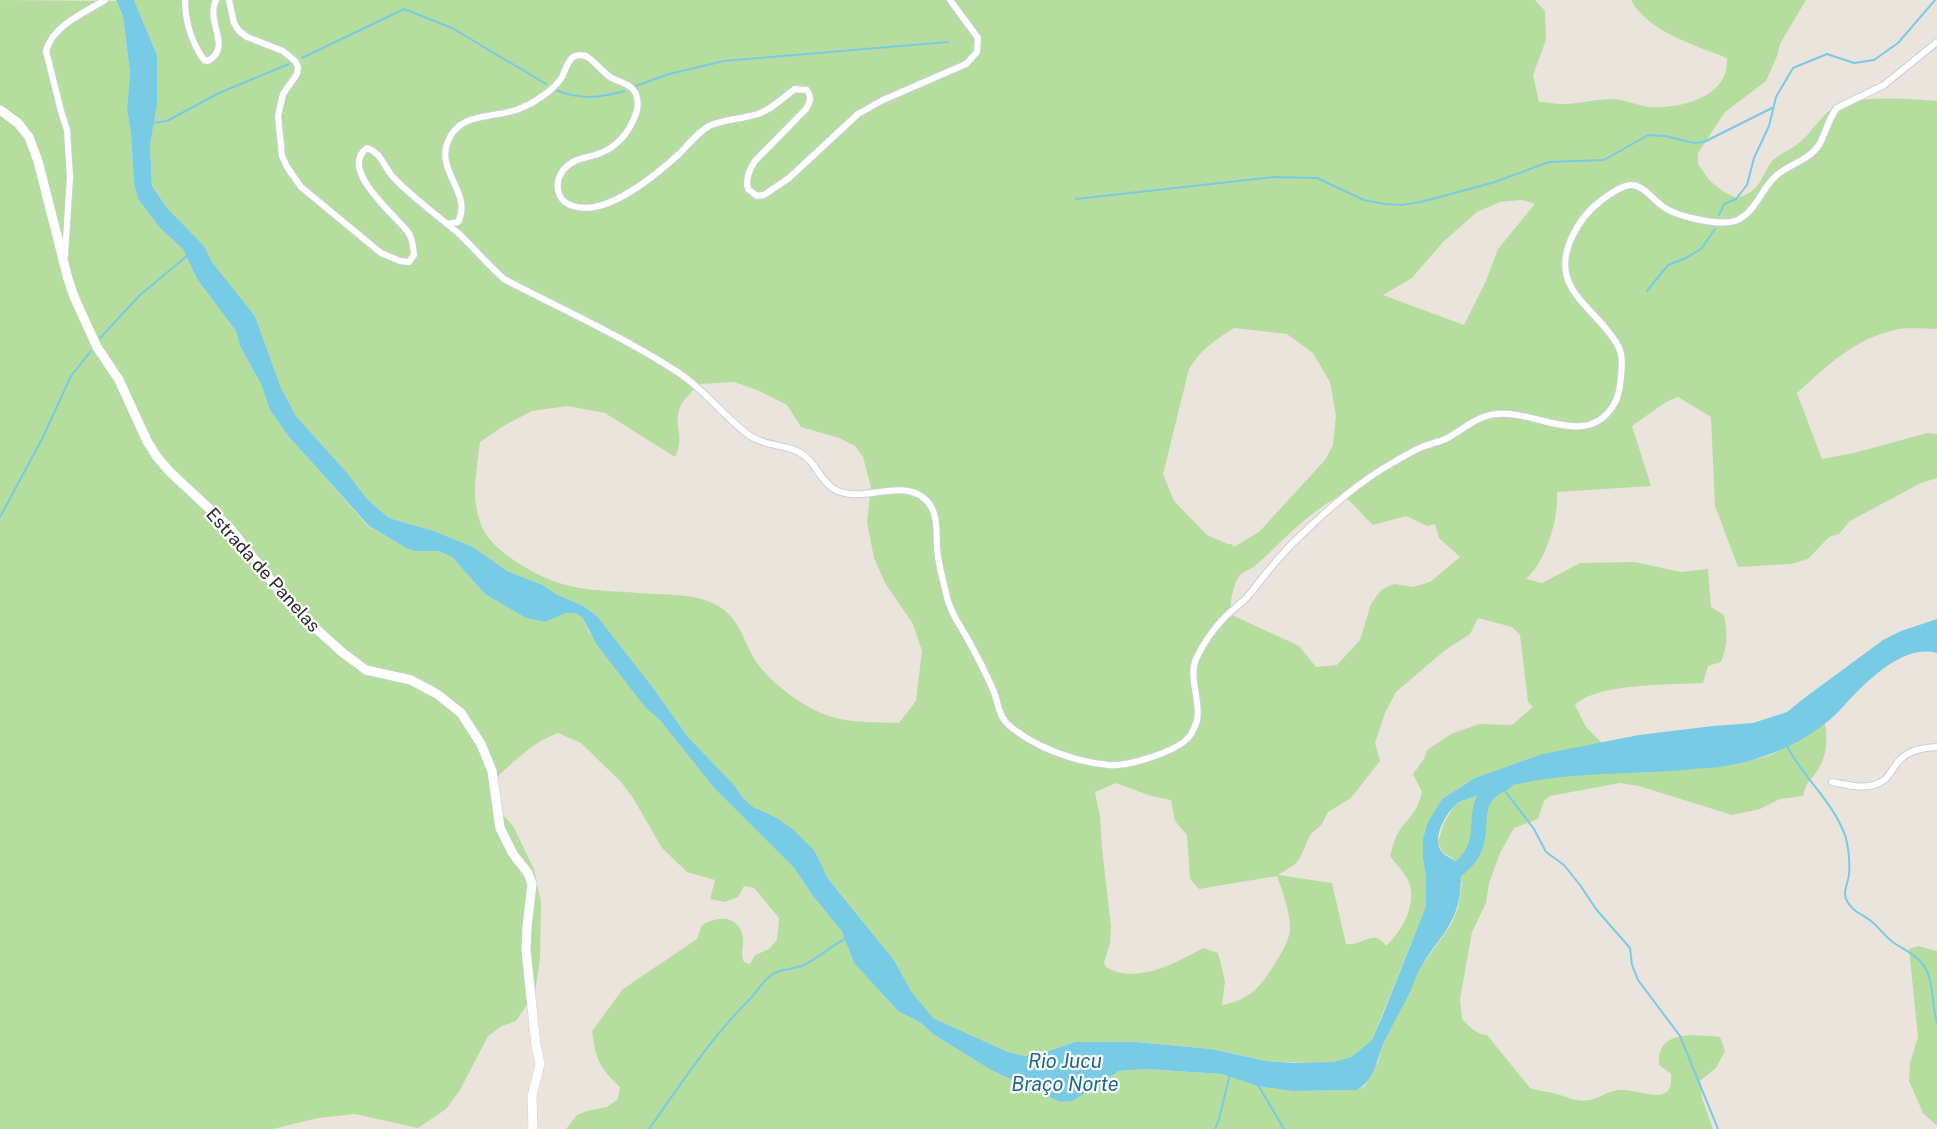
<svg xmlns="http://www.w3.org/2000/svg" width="1937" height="1129" font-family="'Public Sans',sans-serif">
<rect width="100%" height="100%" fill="#ebe4dd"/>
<!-- green -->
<g fill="#b5dd9e" fill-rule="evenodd">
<path d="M 0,0 L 116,1 L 123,16 L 130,73 L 127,109 L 131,134 L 134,184 L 138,199 L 160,228 L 183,249 L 197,279 L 236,331 L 240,346 L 261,384 L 270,410 L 289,437 L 368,526 L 406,548 L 415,551 L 438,551 L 452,557 L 485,594 L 526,618 L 545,622 L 566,613 L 575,613 L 582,617 L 589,632 L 645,706 L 659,719 L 715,789 L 795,869 L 813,896 L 841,930 L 854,963 L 898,1011 L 921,1023 L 933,1034 L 991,1070 L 1060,1102 L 1073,1101 L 1119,1071 L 1145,1069 L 1222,1074 L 1257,1086 L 1292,1091 L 1357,1090 L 1365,1086 L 1378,1062 L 1381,1051 L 1393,1022 L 1420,968 L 1451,925 L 1458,908 L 1462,883 L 1452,858 L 1442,852 L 1438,842 L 1444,823 L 1455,804 L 1490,791 L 1540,778 L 1592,773 L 1641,773 L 1735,765 L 1771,755 L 1825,724 C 1828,740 1827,756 1817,771 C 1810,782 1807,780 1803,796 L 1780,799 L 1760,809 L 1732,815 L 1639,786 L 1620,783 L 1550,796 L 1544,801 L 1538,819 L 1514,828 L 1500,853 L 1489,883 L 1486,903 L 1472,932 L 1460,999 L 1462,1019 C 1469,1026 1477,1035 1487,1035 L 1530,1088 C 1538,1091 1545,1091 1553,1093 C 1566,1096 1576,1103 1590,1100 C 1601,1097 1610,1090 1621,1090 C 1641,1089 1674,1109 1671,1074 L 1659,1065 C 1656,1029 1695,1035 1720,1037 L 1725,1051 L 1716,1068 L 1700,1081 L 1702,1098 L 1713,1129 L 566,1129 L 577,1115 L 587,1111 L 607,1107 L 618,1099 L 620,1087 C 599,1067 596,1060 592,1031 L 623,989 L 697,939 L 702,925 C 718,915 740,915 743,938 C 744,946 740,954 744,962 L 750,964 L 755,955 L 769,949 L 777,940 L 779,918 L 754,888 L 744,886 L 738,897 L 724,902 L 710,899 L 715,880 L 687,872 L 662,848 L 633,798 L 621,782 L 581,743 L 558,733 C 533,742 513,762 494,780 L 497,808 L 513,826 L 534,869 L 541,902 L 540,959 L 535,993 L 516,1021 L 502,1026 L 488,1036 L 460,1090 L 446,1109 L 418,1128 L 355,1114 L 318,1118 L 273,1129 L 0,1129 Z"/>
<path d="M 134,0 L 1535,0 L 1545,11 L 1546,40 L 1533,75 L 1539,102 C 1547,102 1554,104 1562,104 C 1579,104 1596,99 1614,99 C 1626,100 1638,106 1650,107 C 1681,109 1730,97 1727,58 C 1695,45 1648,32 1631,0 L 1806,0 L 1780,44 L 1777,56 L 1766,81 L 1725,112 L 1698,153 L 1698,164 L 1709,180 L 1724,192 L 1737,198 C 1742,196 1749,194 1753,190 C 1761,185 1766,167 1773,160 C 1781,153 1792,149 1800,142 C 1812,132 1819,118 1832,109 C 1853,94 1912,99 1937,101 L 1937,329 C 1924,329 1908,327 1895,330 C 1854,339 1827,366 1797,393 L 1822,459 L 1854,453 L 1927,433 L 1937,434 L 1937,478 L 1921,483 L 1850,521 L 1839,534 L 1829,537 L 1808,559 L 1791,564 L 1738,567 L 1715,506 L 1711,417 L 1678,397 L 1666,402 L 1632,426 L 1651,486 L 1557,492 C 1559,518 1546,561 1526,579 L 1542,583 L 1580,563 L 1635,562 L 1681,572 L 1708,569 L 1711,607 L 1724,615 C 1727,631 1728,647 1721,662 L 1708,666 L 1703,683 C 1670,685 1597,683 1575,705 L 1586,727 L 1602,743 L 1542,754 L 1475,778 L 1442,799 L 1423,839 L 1423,859 L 1426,876 L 1426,906 L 1372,1040 L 1351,1057 L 1334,1062 L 1311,1063 L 1266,1061 L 1211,1049 L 1136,1042 L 1075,1042 L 1037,1055 L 1025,1056 L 1008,1052 L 933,1018 L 911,991 L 894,960 L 833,884 L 811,859 L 742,797 L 735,786 L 688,737 L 654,689 L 597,616 L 583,606 L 556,594 L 543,585 L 507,571 L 473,547 L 434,531 L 389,518 L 367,499 L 348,474 L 296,416 L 281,388 L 255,316 L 212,262 L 205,247 L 167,208 L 152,186 L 150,145 L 157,105 L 157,55 ZM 1521,200 L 1534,203 L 1534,205 L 1498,249 L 1486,281 L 1464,325 L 1383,295 L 1412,278 L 1443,242 L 1477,212 L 1500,202 ZM 1234,328 L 1287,334 L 1313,353 L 1330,382 L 1336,416 L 1333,445 L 1325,460 L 1259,532 L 1234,547 L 1231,544 L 1228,544 L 1207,535 L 1174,501 L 1163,474 L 1189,369 C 1200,350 1215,340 1234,328 ZM 734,382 L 757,390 L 787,405 L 801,427 L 839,438 L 855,446 L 863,457 L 871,487 L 867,522 L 874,558 L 885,583 L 913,624 L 922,651 L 916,701 L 899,723 C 880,722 859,723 840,719 C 810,714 764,680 751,653 C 740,630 735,612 710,602 C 689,593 660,595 638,593 C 615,591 588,591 566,585 C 539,578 498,555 484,531 C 480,524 477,512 476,505 C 473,489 478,459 480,442 L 505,425 L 532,411 L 567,406 L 605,413 L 675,457 C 685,438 674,428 679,410 C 682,400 692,392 700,384 ZM 1341,495 C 1355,503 1361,515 1373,525 L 1406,516 L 1427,526 L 1435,524 L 1439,538 L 1460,557 L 1430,582 L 1413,587 L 1394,584 L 1381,590 L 1371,604 L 1360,640 L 1337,665 L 1316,667 L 1299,646 L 1232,615 C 1228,606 1234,582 1240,575 C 1244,571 1252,569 1256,565 C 1286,538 1305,515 1341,495 ZM 1478,618 L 1512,627 L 1520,635 L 1528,702 L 1533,707 L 1512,725 L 1479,724 L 1451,734 L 1427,750 L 1424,759 L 1413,774 L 1422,792 C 1416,816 1409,815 1398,833 C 1394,840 1392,849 1390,856 C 1396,864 1402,870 1407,878 C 1419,901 1403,930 1386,946 C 1374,927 1362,947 1346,944 L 1332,883 L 1278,875 L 1294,865 L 1300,858 L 1310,835 L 1322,824 L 1328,812 L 1351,798 L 1380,761 L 1375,743 L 1385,713 L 1396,692 L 1444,651 L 1470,634 ZM 1116,783 L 1151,796 L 1171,800 L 1175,821 L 1187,835 L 1190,879 L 1199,889 L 1277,876 C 1282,890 1291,915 1290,930 C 1289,940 1282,952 1277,960 C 1262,985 1252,999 1222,1005 L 1225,981 L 1218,953 L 1203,948 C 1176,963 1136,985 1106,967 L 1104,963 L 1110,943 L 1111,927 L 1102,848 L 1100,817 L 1095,792 Z"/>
<polygon points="1918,946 1937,951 1937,1126 1923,1113 1909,1081 1910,1063 1918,1037 1909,949"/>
</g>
<!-- water -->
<path fill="#78cbe5" d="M 116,0 L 134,0 L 157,55 L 157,105 L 150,145 L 152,186 L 167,208 L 205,247 L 212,262 L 255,316 L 281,388 L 296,416 L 348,474 L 367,499 L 389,518 L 434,531 L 473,547 L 507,571 L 543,585 L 556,594 L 583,606 L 597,616 L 654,689 L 688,737 L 735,786 L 742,797 L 811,859 L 822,871 L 894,960 L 911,991 L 933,1018 L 1008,1052 L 1025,1056 L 1037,1055 L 1075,1042 L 1136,1042 L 1211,1049 L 1266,1061 L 1295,1063 L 1334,1062 L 1351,1057 L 1372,1040 L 1382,1017 L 1426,906 L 1426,876 L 1423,859 L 1423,839 L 1428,822 L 1442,799 L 1475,778 L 1542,754 L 1639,735 L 1713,726 L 1753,723 L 1787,712 L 1803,699 L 1883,640 L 1901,631 L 1937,619 L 1937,653 C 1907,645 1876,673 1856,693 C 1846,702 1838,714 1827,722 C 1801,743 1770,756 1738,764 C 1720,768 1701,768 1684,770 C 1613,776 1542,770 1474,797 C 1468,799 1458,801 1454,806 C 1445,816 1432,838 1441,851 C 1445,857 1454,858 1458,866 C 1462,874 1461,884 1460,893 C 1455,928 1437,939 1421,967 C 1416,975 1414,984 1410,992 C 1401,1010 1391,1027 1383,1045 C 1376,1061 1375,1080 1357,1090 L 1292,1091 L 1257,1086 L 1222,1074 L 1145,1069 L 1119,1071 L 1073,1101 L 1060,1102 L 991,1070 L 933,1034 L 921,1023 L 898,1011 L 854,963 L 841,930 L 813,896 L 795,869 L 715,789 L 659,719 L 645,707 L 597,645 L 582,617 L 575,613 L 566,613 L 545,622 L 526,618 L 485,594 L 452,557 L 438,551 L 415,551 L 406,548 L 369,526 L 289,437 L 270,410 L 261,384 L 240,346 L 236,331 L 197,279 L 183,249 L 160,228 L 138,199 L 134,184 L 131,134 L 127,109 L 130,73 L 123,16 Z"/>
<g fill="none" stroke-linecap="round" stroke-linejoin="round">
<!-- stream -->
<g stroke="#78cbe5" stroke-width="2">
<polyline points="302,58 404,9 452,28 546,84"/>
<polyline points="636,86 669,74 724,61 948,42"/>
<path d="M 555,90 C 581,100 599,98 625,91"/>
<polyline points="152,123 167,121 219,93 289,64"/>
<polyline points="1076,199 1274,177 1317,178 1364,200 1385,204 1401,205 1421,202 1495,182 1549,162 1604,160 1648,135 1665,136 1694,143 1704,142 1772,108"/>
<polyline points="1719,215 1724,204 1736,199 1747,185 1754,158 1769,126 1776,97 1793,68 1827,54 1854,63 1874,60 1898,43 1935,0"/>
<polyline points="1647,291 1668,265 1686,258 1701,249 1715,229"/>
<polyline points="100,338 140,295 187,256"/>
<polyline points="0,517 42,439 71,376 91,351"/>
<path d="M 1787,746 C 1804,779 1834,802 1846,838 C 1849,850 1850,862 1849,875 C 1848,883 1842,893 1847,901 C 1853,912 1862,914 1871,921 C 1879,927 1886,938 1894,943 C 1906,951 1918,955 1926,969 C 1934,984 1932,1006 1937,1023"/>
<polyline points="1504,784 1505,791 1534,829 1546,852 1564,865 1580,885 1596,909 1630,948 1632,965 1638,980 1680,1036 1718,1129"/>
<polyline points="1258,1085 1284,1129"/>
<path d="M 649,1129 C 680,1085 710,1039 748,1001 C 756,994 761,983 769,977 C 779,968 792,970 804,965 C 819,958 831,945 847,938"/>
<polyline points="1215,1129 1219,1119 1230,1074"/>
</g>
<!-- river -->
<g stroke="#78cbe5" stroke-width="15">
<polyline points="755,816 772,824 789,836 808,855 818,875"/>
<path d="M 1444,882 C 1451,873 1465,866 1471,855 C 1489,826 1464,800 1506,782"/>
</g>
<defs>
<g id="street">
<path d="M 185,0 C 185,21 192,43 204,60 L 208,61 C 233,46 205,23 216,0"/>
<path d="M 229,0 L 234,23 L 239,31 L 247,37 L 283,51 L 295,61 L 298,67 L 297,74 L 283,94 L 278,116 L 282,156 L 287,167 L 301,187 L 381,253 L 400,261 L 409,262 L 414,255 C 413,247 413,239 408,232 C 395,215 338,169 367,148 C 382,153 384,168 394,178 C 413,198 437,215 458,233 C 474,248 488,265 504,279 C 563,310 624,337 679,373 C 706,391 725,418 749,435 C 764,446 783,444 799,452 C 815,460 819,480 834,489 C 861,505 900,477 925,499 C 939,512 936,531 937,548 C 938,562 942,576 945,589 C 949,610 956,619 966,636 C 976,654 986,673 994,692 C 998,702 998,713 1005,721 C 1013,731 1028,739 1039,745 C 1060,755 1086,763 1109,765 C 1127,767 1174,752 1187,739 C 1192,735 1195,726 1197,721 C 1201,700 1188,678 1196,659 C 1203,644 1215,627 1226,616 C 1233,609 1242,603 1249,595 C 1264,576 1278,557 1296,540 C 1326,511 1358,482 1394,462 C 1403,457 1412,451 1422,447 C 1432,443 1442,442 1451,436 C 1466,427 1479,415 1497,414 C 1536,410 1586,449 1613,406 C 1619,397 1620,387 1621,376 C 1622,366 1623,355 1618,346 C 1598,308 1548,291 1571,239 C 1578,223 1589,209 1603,199 C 1610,194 1622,185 1631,185 C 1644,185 1654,201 1665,208 C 1679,217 1719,226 1735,221 C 1756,213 1761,188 1777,175 C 1790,164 1809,160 1819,145 C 1826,133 1828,119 1837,108 L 1884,85 L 1937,42"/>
<path d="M 447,224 L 458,222 C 473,194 435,171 448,141 C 460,111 494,119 519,109 C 534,103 553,91 562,77 C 565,71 567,62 573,57 C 576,55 582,55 586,56 C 591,58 603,72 610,77 C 620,83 635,84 637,98 C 639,108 636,114 632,123 C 624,139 612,150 595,155 C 586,158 577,158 570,164 C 553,175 553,200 573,206 C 606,217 656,175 679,154 C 688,145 698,132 709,126 C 724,119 742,119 758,114 C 773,109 782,98 795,89 L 807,90 C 812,98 810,102 806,109 L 755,161 C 749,170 745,179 748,189 L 757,196 L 764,195 L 789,178 L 858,114 L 883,100 L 966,64 L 977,52 L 978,38 L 950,0"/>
<path d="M 65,255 L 70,177 L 67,130 L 61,111 L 46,51 C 53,25 84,13 105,0"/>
<path d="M 1832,782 C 1847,785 1865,790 1879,783 C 1889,779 1891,770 1898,762 C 1908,750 1922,748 1937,747"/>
</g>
<polyline id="secondary" points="0,110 18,123 29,137 38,161 68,279 75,299 97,347 119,380 147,441 157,457 170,472 230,528 291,606 343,653 366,670 411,680 437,694 461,713 481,744 492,771 500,828 513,854 528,873 532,884 527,927 526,950 536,1045 540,1064 532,1096 533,1129"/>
</defs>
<!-- street casing -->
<use href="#street" stroke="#cbcfda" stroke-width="8"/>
<!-- secondary casing -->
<use href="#secondary" stroke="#cbcfda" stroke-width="10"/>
<!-- street -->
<use href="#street" stroke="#fff" stroke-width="6"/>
<!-- secondary -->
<use href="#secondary" stroke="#fff" stroke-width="9"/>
</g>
<g text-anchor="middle" stroke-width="4.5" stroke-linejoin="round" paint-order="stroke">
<!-- street labels -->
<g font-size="18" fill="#2a2a2a" stroke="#fff">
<text transform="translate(263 570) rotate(48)" y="6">Estrada de Panelas</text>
</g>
<!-- water labels -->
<g font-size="20" font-style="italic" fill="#186a90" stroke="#fff">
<text x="1065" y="1068">Rio Jucu<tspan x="1065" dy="23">Braço Norte</tspan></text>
</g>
</g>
</svg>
